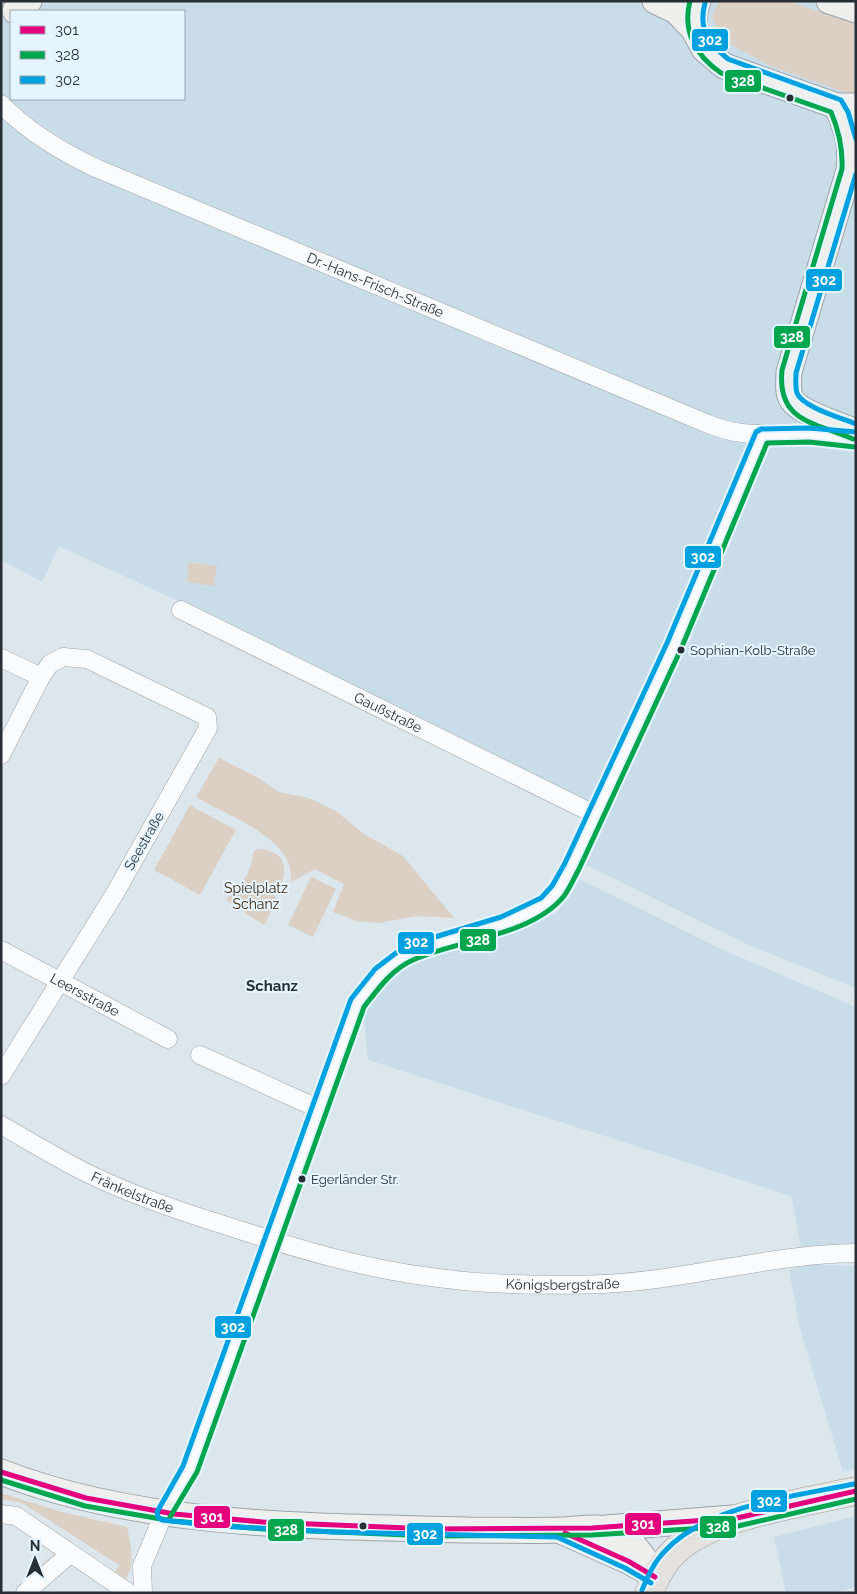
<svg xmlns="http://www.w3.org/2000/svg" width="857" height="1594" font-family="Raleway,sans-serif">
<rect width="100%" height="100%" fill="#dce7ed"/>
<!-- built -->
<g fill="#c9dde8" fill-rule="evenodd">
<path d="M 1,1 L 856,1 L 856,988 L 753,947 L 584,864 L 607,811 L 247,633 L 59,546 L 42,582 L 1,560 ZM 11,11 L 184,11 L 184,99 L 11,99 Z"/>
<polygon points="579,879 719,948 856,1007 856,1245 801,1247 791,1196 368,1060 363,1009 391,976 418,962 556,914"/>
<polygon points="804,1264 856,1266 856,1469 843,1472 800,1329 789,1270"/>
<polygon points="856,1516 856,1587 830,1593 786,1593 774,1537"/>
</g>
<!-- green -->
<g fill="#dccfc3">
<polygon points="719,1 788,1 856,24 856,96 771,66 719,38 712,17"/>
<polygon points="189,562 217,566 214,586 187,582"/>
<path d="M 219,758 L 257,777 L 279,792 L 309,798 L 336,811 L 364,834 L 403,856 L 454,918 L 418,916 L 378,923 L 357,921 L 333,912 L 344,884 L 315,869 L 291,882 C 291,876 291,868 288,862 C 275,832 223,813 196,797 Z"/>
<polygon points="190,805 236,830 200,895 154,870"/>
<path d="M 263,849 C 295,856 284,879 274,900 C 271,909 269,918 264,925 L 226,900 C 242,884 251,874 254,850 Z"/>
<polygon points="311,877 336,889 313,937 288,925"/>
<path d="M 1,1493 L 62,1512 L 127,1527 C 131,1546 136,1563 125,1580 L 113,1576 L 119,1565 L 22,1503 L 1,1499 Z"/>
</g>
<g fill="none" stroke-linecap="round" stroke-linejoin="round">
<defs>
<g id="street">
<path id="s1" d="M 1,104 C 28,132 62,152 96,168 L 708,424 C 742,437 758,434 793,434 C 814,434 835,436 855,440"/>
<path id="s2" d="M 181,610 L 596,815"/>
<polyline points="1,658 41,677"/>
<polyline points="1,755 41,677 50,664 63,657 87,659 207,717 208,728 114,895 1,1076"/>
<path id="s3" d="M 1,950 L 168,1039"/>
<polyline points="200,1055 319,1109"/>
<path id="s4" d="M 1,1125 C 31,1142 60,1160 91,1175 C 134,1196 179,1211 224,1225 C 291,1247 360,1268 431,1277 C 487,1285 547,1286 604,1284 C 689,1280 771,1254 856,1253"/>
<polyline points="1,1514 16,1516 129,1593"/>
<polyline points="25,1593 70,1554"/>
<polyline points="143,1593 142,1566 164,1513 190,1469 357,1003 380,974 409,953 504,924 545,904 558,891 572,866 674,646 762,436"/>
</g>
<g id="secondary">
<polyline points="655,1 676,11 694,30 704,49 724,66 837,106 856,106"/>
<polyline points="829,1 856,10"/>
<polyline points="15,11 29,1"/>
<polyline points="694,30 695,10 698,1"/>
<path d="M 837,106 C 847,131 852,143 849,170 L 789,372 C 789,380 787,393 792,400 C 800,413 841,425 856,432"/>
<path d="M 1,1472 C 143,1528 318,1526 469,1530 C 499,1530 530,1531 560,1530 C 574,1530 592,1526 605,1529 C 631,1536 643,1554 655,1577"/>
<polyline points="606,1528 733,1518"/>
<polyline points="563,1532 628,1561 653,1575"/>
</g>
<path id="primary" d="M 649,1593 C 655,1577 663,1562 675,1551 C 712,1515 806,1502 856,1491"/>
</defs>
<!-- street casing -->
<use href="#street" stroke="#9ba3a8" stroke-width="19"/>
<!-- secondary casing -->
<use href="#secondary" stroke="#9ba3a8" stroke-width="27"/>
<!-- primary casing -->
<use href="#primary" stroke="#a2a09b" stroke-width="29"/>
<!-- street -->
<use href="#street" stroke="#fafbfc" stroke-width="18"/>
<!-- secondary -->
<use href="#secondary" stroke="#efefee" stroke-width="25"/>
<!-- primary -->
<use href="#primary" stroke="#e4e2df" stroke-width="28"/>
<defs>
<g id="bus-1">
<polyline points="1,1472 86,1498 174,1514 263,1522 432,1529 592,1528 737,1518 856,1491"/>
<polyline points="565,1533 628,1561 655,1577"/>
</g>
<g id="bus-2">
<path d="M 690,1 C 682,31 696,56 721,73 L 831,112 C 839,131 843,148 842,169 L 782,370 C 777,422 814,422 853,439"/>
<polyline points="1,1480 85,1506 173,1521 263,1529 432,1536 592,1535 738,1526 856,1499"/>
<path d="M 170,1517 L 197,1472 L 364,1007 C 378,989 392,969 413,960 C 457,940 532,936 564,896 C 570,888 574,878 579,869 L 681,649 L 767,443 L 809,442 L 855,447"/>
</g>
<g id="bus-3">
<path d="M 705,3 C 698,28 708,43 728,59 L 841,100 L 848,112 L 856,139"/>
<path d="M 856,174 L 796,373 C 796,379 795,387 797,393 C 802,407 842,418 856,424"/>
<polyline points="651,1583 625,1568 557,1537 334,1532 218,1526 162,1520 158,1517 157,1512 183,1466 351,999 375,969 405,946 501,917 541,898 552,886 565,863 667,643 756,432 761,429 809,428 856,432"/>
<path d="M 642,1590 C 648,1576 654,1562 665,1551 C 707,1505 797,1496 854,1484"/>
</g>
</defs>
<!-- bus-1 casing -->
<use href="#bus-1" stroke="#e5f5ff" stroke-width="9"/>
<!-- bus-2 casing -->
<use href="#bus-2" stroke="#e5f5ff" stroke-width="9"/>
<!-- bus-3 casing -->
<use href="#bus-3" stroke="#e5f5ff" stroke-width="9"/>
<!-- bus-1 -->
<use href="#bus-1" stroke="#e5007d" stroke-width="5"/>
<!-- bus-2 -->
<use href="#bus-2" stroke="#00a64d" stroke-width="5"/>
<!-- bus-3 -->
<use href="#bus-3" stroke="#00a1e0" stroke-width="5"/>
</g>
<!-- markers -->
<g fill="#282f34" stroke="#e5f5ff" stroke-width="2">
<circle cx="790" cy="98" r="4.5"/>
<circle cx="681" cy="650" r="4.5"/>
<circle cx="302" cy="1179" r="4.5"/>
<circle cx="363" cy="1526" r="4.5"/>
</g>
<g text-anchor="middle" stroke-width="4" stroke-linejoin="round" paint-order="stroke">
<!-- bus labels -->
<g font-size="13" fill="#282f34" stroke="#e5f5ff" text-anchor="start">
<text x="690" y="655">Sophian-Kolb-Straße</text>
<text x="311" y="1184">Egerländer Str.</text>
</g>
<!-- street labels -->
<g font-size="14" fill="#282f34" stroke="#e5f5ff">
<text dy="5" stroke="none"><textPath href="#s1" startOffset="418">Dr.-Hans-Frisch-Straße</textPath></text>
<text dy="5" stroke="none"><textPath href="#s2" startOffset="231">Gaußstraße</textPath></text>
<text transform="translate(144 841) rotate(-60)" y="5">Seestraße</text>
<text dy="5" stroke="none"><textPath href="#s3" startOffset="95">Leersstraße</textPath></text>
<text dy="5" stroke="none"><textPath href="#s4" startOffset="148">Fränkelstraße</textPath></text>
<text dy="5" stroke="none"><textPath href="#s4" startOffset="591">Königsbergstraße</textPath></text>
</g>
<!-- park labels -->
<g font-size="14" fill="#42280d" stroke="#e5f5ff">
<text x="256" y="893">Spielplatz<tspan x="256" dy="16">Schanz</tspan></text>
</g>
<!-- neighbourhood labels -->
<g font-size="15" font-weight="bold" fill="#282f34" stroke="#e5f5ff">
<text x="272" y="991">Schanz</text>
</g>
</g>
<g stroke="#e5f5ff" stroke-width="2">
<rect x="691" y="28" width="38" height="24" rx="5" fill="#00a1e0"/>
<rect x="724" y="69" width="38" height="24" rx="5" fill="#00a64d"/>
<rect x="805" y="268" width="38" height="24" rx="5" fill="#00a1e0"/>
<rect x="773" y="325" width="38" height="24" rx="5" fill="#00a64d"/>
<rect x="684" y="545" width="38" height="24" rx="5" fill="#00a1e0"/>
<rect x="459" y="928" width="38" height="24" rx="5" fill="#00a64d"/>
<rect x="397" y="931" width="38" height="24" rx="5" fill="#00a1e0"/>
<rect x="214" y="1315" width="38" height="24" rx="5" fill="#00a1e0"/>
<rect x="750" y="1489" width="38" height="24" rx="5" fill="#00a1e0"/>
<rect x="193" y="1505" width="38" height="24" rx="5" fill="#e5007d"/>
<rect x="624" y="1512" width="38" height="24" rx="5" fill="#e5007d"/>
<rect x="699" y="1515" width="38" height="24" rx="5" fill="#00a64d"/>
<rect x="267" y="1518" width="38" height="24" rx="5" fill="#00a64d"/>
<rect x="406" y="1522" width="38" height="24" rx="5" fill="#00a1e0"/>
</g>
<g font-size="14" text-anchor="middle" font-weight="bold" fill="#fff">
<text x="710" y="45">302</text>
<text x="743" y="86">328</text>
<text x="824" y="285">302</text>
<text x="792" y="342">328</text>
<text x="703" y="562">302</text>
<text x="478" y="945">328</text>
<text x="416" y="947">302</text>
<text x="233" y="1332">302</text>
<text x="769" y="1506">302</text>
<text x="212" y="1522">301</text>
<text x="643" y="1529">301</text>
<text x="718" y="1532">328</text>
<text x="286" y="1535">328</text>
<text x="425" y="1539">302</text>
</g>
<!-- border -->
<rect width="857" height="1594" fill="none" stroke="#282f34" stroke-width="5"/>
<!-- legend -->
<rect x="10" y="10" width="175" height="90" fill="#e5f5ff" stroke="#99a6ae"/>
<rect x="20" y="26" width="25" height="8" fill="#e5007d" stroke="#99a6ae"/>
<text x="55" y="35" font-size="15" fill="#282f34">301</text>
<rect x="20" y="51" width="25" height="8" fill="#00a64d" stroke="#99a6ae"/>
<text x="55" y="60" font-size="15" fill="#282f34">328</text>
<rect x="20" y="76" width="25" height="8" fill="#00a1e0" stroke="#99a6ae"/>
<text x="55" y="85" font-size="15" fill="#282f34">302</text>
<!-- north arrow -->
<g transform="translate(35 1559)" stroke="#e5f5ff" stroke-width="4" paint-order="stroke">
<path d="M0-4L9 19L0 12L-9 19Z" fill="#282f34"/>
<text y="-8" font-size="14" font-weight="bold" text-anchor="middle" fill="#282f34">N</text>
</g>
</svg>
